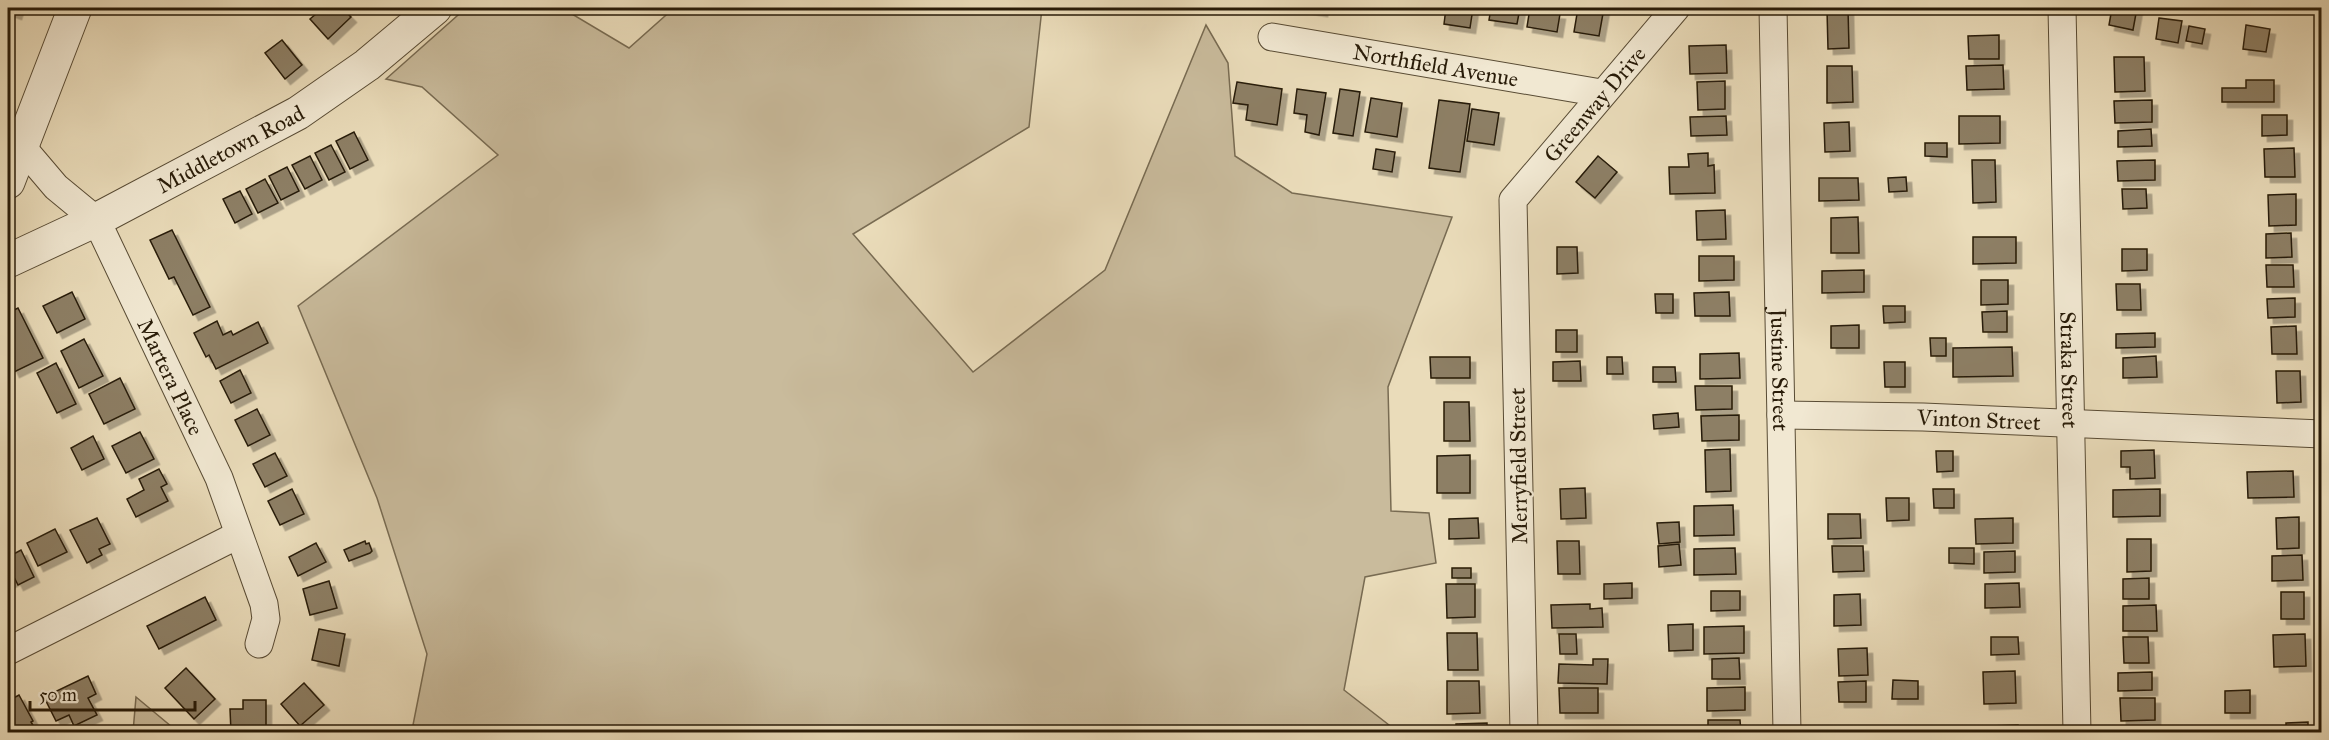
<svg xmlns="http://www.w3.org/2000/svg" width="2329" height="740" font-family="'IM FELL Great Primer',serif">
<defs>
<filter id="shadow"><feDropShadow dx="5.5" dy="5.5" stdDeviation="0" flood-color="#0004"/></filter>
</defs>
<rect width="100%" height="100%" fill="#eadcba"/>
<filter id="stains"><feTurbulence type="fractalNoise" baseFrequency=".00333" numOctaves="4"/><feColorMatrix values="0 0 0 0 .2 0 0 0 0 .09 0 0 0 0 .02 0 0 0 .5 -.17"/></filter>
<radialGradient id="worn" r=".72"><stop offset=".6" stop-color="#630" stop-opacity="0"/><stop offset="1" stop-color="#630" stop-opacity=".3"/></radialGradient>
<!-- green -->
<g fill="#c9bb9c" stroke="#786b52" stroke-width="1.5">
<polygon points="466,8 562,8 629,48 674,8 1042,8 1029,127 853,234 973,372 1105,270 1206,25 1228,63 1235,156 1292,193 1452,217 1388,387 1391,511 1429,513 1436,563 1365,577 1344,690 1398,732 434,732 413,725 427,654 377,498 298,306 498,155 422,87 386,79"/>
<polygon points="136,697 178,732 133,732"/>
</g>
<!-- building -->
<g fill="#8d7f65" stroke="#281b08" stroke-width="1.5" filter="url(#shadow)">
<polygon points="8,8 18,8 16,14 8,11"/>
<polygon points="323,8 342,8 351,17 328,39 310,19"/>
<polygon points="1303,8 1322,8 1322,11"/>
<polygon points="1446,8 1473,8 1470,28 1444,24"/>
<polygon points="1491,8 1520,8 1517,24 1489,20"/>
<polygon points="1530,8 1553,8 1552,13 1560,14 1557,32 1527,27"/>
<polygon points="1578,8 1604,8 1599,36 1574,32"/>
<polygon points="2112,8 2137,8 2133,30 2109,25"/>
<polygon points="1848,9 1849,48 1828,49 1827,10"/>
<polygon points="2159,18 2182,21 2178,43 2156,39"/>
<polygon points="2246,25 2270,29 2266,52 2243,49"/>
<polygon points="2189,26 2205,29 2202,44 2186,41"/>
<polygon points="1999,35 1999,59 1969,59 1968,36"/>
<polygon points="282,40 302,65 285,79 265,53"/>
<polygon points="1726,45 1727,73 1690,74 1689,46"/>
<polygon points="2114,57 2144,57 2145,91 2115,92"/>
<polygon points="2003,65 2004,89 1967,90 1966,66"/>
<polygon points="1827,66 1852,66 1853,102 1827,103"/>
<polygon points="2246,80 2274,80 2274,102 2222,102 2222,88 2246,88"/>
<polygon points="1725,81 1725,109 1698,110 1697,82"/>
<polygon points="1237,82 1282,89 1277,125 1246,120 1248,105 1233,103"/>
<polygon points="1297,89 1326,93 1319,135 1305,132 1307,115 1294,113"/>
<polygon points="1340,89 1360,92 1353,136 1333,133"/>
<polygon points="1371,98 1402,103 1397,137 1365,132"/>
<polygon points="1439,100 1470,104 1460,172 1429,168"/>
<polygon points="2152,100 2152,122 2115,123 2114,101"/>
<polygon points="1472,109 1499,113 1494,145 1467,141"/>
<polygon points="2262,115 2287,115 2287,135 2262,136"/>
<polygon points="1726,116 1727,135 1691,136 1690,117"/>
<polygon points="1959,116 2000,116 2000,143 1959,144"/>
<polygon points="1849,122 1850,151 1825,152 1824,123"/>
<polygon points="2151,129 2152,146 2118,147 2118,131"/>
<polygon points="354,132 368,160 350,169 336,141"/>
<polygon points="1925,143 1947,143 1947,157 1925,156"/>
<polygon points="331,145 345,172 329,180 315,153"/>
<polygon points="2294,148 2295,177 2265,177 2264,149"/>
<polygon points="1376,149 1395,152 1392,172 1373,169"/>
<polygon points="1708,153 1708,166 1714,165 1715,193 1670,194 1669,167 1689,167 1688,154"/>
<polygon points="310,156 322,180 305,189 292,165"/>
<polygon points="1598,156 1617,172 1595,198 1576,182"/>
<polygon points="1972,160 1995,160 1996,202 1973,203"/>
<polygon points="2155,160 2155,180 2118,181 2117,161"/>
<polygon points="287,167 299,191 281,200 269,176"/>
<polygon points="1906,177 1907,191 1889,192 1888,178"/>
<polygon points="1819,178 1858,178 1859,200 1819,201"/>
<polygon points="265,179 278,203 258,213 246,189"/>
<polygon points="2122,189 2146,189 2147,208 2123,209"/>
<polygon points="240,191 252,214 235,223 223,199"/>
<polygon points="2296,194 2296,225 2269,226 2268,195"/>
<polygon points="1725,210 1726,239 1697,240 1696,211"/>
<polygon points="1858,217 1859,253 1831,253 1831,218"/>
<polygon points="172,230 210,307 193,315 174,277 169,279 150,240"/>
<polygon points="2291,233 2292,257 2266,258 2266,234"/>
<polygon points="1973,237 2016,237 2016,263 1973,264"/>
<polygon points="1557,247 1577,247 1578,273 1557,274"/>
<polygon points="2122,249 2147,249 2147,270 2122,271"/>
<polygon points="1699,256 1734,256 1734,280 1699,281"/>
<polygon points="2266,265 2293,265 2294,287 2267,287"/>
<polygon points="1864,270 1864,292 1822,293 1822,271"/>
<polygon points="1981,280 2008,280 2008,304 1981,305"/>
<polygon points="2116,284 2140,284 2141,310 2117,310"/>
<polygon points="72,292 85,319 57,333 43,306"/>
<polygon points="1729,292 1730,316 1695,316 1694,293"/>
<polygon points="1655,294 1673,294 1673,313 1656,313"/>
<polygon points="2295,298 2295,317 2268,318 2267,299"/>
<polygon points="1883,306 1905,306 1905,322 1884,323"/>
<polygon points="18,308 43,358 14,372 8,359 8,313"/>
<polygon points="2007,311 2007,332 1983,332 1982,312"/>
<polygon points="217,321 223,335 231,331 233,335 258,322 268,343 216,369 209,355 206,357 194,333"/>
<polygon points="1859,325 1859,348 1831,348 1831,326"/>
<polygon points="2296,326 2297,354 2272,354 2271,327"/>
<rect x="1556" y="330" width="21" height="22"/>
<polygon points="2155,333 2155,347 2116,348 2116,334"/>
<polygon points="1930,338 1946,338 1946,356 1931,356"/>
<polygon points="84,339 103,376 79,388 61,351"/>
<polygon points="2012,347 2013,376 1953,377 1953,348"/>
<polygon points="1739,353 1740,378 1700,379 1700,354"/>
<polygon points="2156,356 2157,377 2123,378 2123,358"/>
<polygon points="1430,357 1470,357 1470,378 1431,378"/>
<polygon points="1607,357 1622,357 1623,374 1607,374"/>
<polygon points="1580,361 1581,381 1553,381 1553,362"/>
<polygon points="1884,362 1905,362 1905,387 1885,387"/>
<polygon points="56,363 76,404 57,413 37,373"/>
<polygon points="1653,367 1675,367 1676,382 1653,382"/>
<polygon points="240,370 251,393 231,403 220,381"/>
<polygon points="2276,371 2300,371 2301,402 2277,403"/>
<polygon points="120,378 135,409 104,424 89,394"/>
<polygon points="1695,386 1732,386 1732,409 1696,410"/>
<polygon points="1444,402 1469,402 1470,441 1444,441"/>
<polygon points="257,409 270,435 248,446 235,420"/>
<polygon points="1678,413 1679,427 1654,429 1653,415"/>
<polygon points="1739,415 1739,440 1702,441 1701,416"/>
<polygon points="140,432 154,459 126,473 112,446"/>
<polygon points="93,436 104,459 82,470 71,448"/>
<polygon points="1730,449 1731,491 1706,492 1705,450"/>
<polygon points="2154,450 2155,478 2130,479 2130,467 2121,467 2121,451"/>
<polygon points="1936,451 1953,451 1953,471 1937,472"/>
<polygon points="275,453 287,476 265,487 253,464"/>
<polygon points="1470,455 1470,493 1437,493 1437,456"/>
<polygon points="159,469 167,484 161,487 168,501 136,517 127,499 144,490 139,479"/>
<polygon points="2293,471 2294,497 2248,498 2247,472"/>
<polygon points="1585,488 1586,518 1561,519 1560,489"/>
<polygon points="292,489 304,514 280,525 268,501"/>
<polygon points="1933,489 1954,489 1954,508 1934,508"/>
<polygon points="2160,489 2160,516 2113,517 2113,490"/>
<polygon points="1886,498 1909,498 1909,520 1887,521"/>
<polygon points="1733,505 1734,535 1694,536 1694,506"/>
<polygon points="1828,514 1860,514 1861,538 1828,539"/>
<polygon points="2299,517 2299,548 2277,549 2276,518"/>
<polygon points="97,518 110,544 99,549 102,555 87,563 70,530"/>
<polygon points="1478,518 1479,538 1449,539 1449,519"/>
<polygon points="2013,518 2013,543 1976,544 1975,519"/>
<polygon points="1679,522 1680,542 1659,544 1657,523"/>
<polygon points="55,529 67,552 38,566 27,543"/>
<polygon points="2127,539 2151,539 2151,571 2127,572"/>
<polygon points="365,541 366,544 369,543 372,551 370,553 349,561 344,550"/>
<polygon points="1557,541 1579,541 1580,574 1558,574"/>
<polygon points="316,543 326,562 298,576 289,557"/>
<polygon points="1679,544 1681,565 1659,567 1658,546"/>
<polygon points="1832,546 1863,546 1864,571 1833,572"/>
<polygon points="1735,548 1736,574 1694,575 1694,549"/>
<polygon points="1949,548 1974,548 1974,564 1949,563"/>
<polygon points="21,550 34,577 18,585 15,579 8,583 8,557"/>
<polygon points="2015,551 2015,572 1984,573 1984,552"/>
<polygon points="2302,555 2303,580 2272,581 2272,556"/>
<rect x="1452" y="568" width="19" height="10"/>
<polygon points="2149,578 2149,599 2123,599 2123,579"/>
<polygon points="329,581 337,608 310,615 303,589"/>
<polygon points="1632,583 1632,598 1604,599 1604,584"/>
<polygon points="2019,583 2020,607 1985,608 1985,584"/>
<polygon points="1446,584 1475,584 1475,617 1447,618"/>
<polygon points="1711,591 1740,591 1740,610 1711,611"/>
<rect x="2281" y="592" width="23" height="27"/>
<polygon points="1860,594 1861,625 1834,626 1834,595"/>
<polygon points="205,597 216,620 159,649 147,626"/>
<polygon points="1590,604 1590,609 1602,608 1603,627 1552,628 1551,605"/>
<polygon points="2156,605 2157,631 2123,631 2123,606"/>
<polygon points="1693,624 1693,650 1669,651 1668,625"/>
<polygon points="1744,626 1744,653 1704,654 1704,627"/>
<polygon points="319,629 345,634 339,666 312,660"/>
<polygon points="1447,633 1477,633 1478,670 1448,670"/>
<polygon points="1559,634 1576,634 1577,654 1560,654"/>
<polygon points="2305,634 2306,666 2274,667 2273,635"/>
<polygon points="1991,637 2018,637 2019,654 1991,655"/>
<polygon points="2123,637 2148,637 2149,663 2124,663"/>
<polygon points="1867,648 1868,675 1839,676 1838,649"/>
<polygon points="1739,658 1740,679 1712,679 1712,659"/>
<polygon points="1593,659 1608,659 1607,684 1558,683 1559,664 1593,665"/>
<polygon points="186,668 215,699 194,719 165,688"/>
<polygon points="2015,671 2016,703 1984,704 1983,672"/>
<polygon points="2152,672 2152,690 2118,691 2118,673"/>
<polygon points="88,676 96,694 88,698 97,715 74,726 69,715 56,721 44,697"/>
<polygon points="1893,680 1918,681 1918,699 1892,699"/>
<polygon points="1447,681 1479,681 1480,713 1447,714"/>
<polygon points="1866,681 1866,702 1839,702 1838,682"/>
<polygon points="304,683 324,705 300,726 281,704"/>
<polygon points="1745,687 1745,710 1707,711 1707,688"/>
<polygon points="1559,688 1598,688 1598,713 1560,713"/>
<polygon points="2250,690 2250,713 2225,713 2225,691"/>
<polygon points="19,695 33,721 31,722 37,732 8,732 8,701"/>
<polygon points="2120,698 2155,698 2155,720 2121,721"/>
<polygon points="243,700 266,700 266,732 231,732 230,709 243,709"/>
<polygon points="1708,720 1740,720 1741,732 1708,732"/>
<polygon points="2308,722 2308,732 2286,732 2286,723"/>
<polygon points="1487,723 1487,732 1456,732 1456,724"/>
<polygon points="2018,725 2018,732 1989,732 1989,726"/>
</g>
<g fill="none" stroke-linecap="round" stroke-linejoin="round">
<defs>
<g id="minor">
<path id="s1" d="M 1773,8 L 1787,732"/>
<path id="s2" d="M 2062,8 L 2077,732"/>
<path id="s3" d="M 1272,37 L 1601,93"/>
<path id="s4" d="M 22,147 L 56,187 L 96,220 L 104,236 L 219,478 L 264,604 L 266,619 L 259,644"/>
<path id="s5" d="M 1781,415 L 1923,417 L 2322,434"/>
<polyline points="8,651 238,535"/>
<path id="s6" d="M 1524,732 L 1513,200 L 1676,8"/>
</g>
<g id="tertiary">
<polyline points="8,182 75,8"/>
<path id="s7" d="M 8,261 L 96,220 L 298,113 L 367,65 L 435,8"/>
</g>
</defs>
<!-- minor casing -->
<use href="#minor" stroke="#584b34" stroke-width="29"/>
<!-- tertiary casing -->
<use href="#tertiary" stroke="#584b34" stroke-width="35"/>
<!-- minor -->
<use href="#minor" stroke="#f1e8d2" stroke-width="27"/>
<!-- tertiary -->
<use href="#tertiary" stroke="#f1e8d2" stroke-width="33"/>
</g>
<g text-anchor="middle" stroke-width="4.5" stroke-linejoin="round" paint-order="stroke">
<!-- street labels -->
<g font-size="22" fill="#281b08" stroke="#f1e8d2">
<text dy="8" stroke="none"><textPath href="#s3" startOffset="166">Northfield Avenue</textPath></text>
<text dy="8" stroke="none"><textPath href="#s6" startOffset="658">Greenway Drive</textPath></text>
<text dy="8" stroke="none"><textPath href="#s7" startOffset="249">Middletown Road</textPath></text>
<text dy="8" stroke="none"><textPath href="#s1" startOffset="362">Justine Street</textPath></text>
<text dy="8" stroke="none"><textPath href="#s2" startOffset="362">Straka Street</textPath></text>
<text dy="8" stroke="none"><textPath href="#s4" startOffset="278">Martera Place</textPath></text>
<text dy="8" stroke="none"><textPath href="#s5" startOffset="198">Vinton Street</textPath></text>
<text transform="translate(1518 466) rotate(-91)" y="8">Merryfield Street</text>
</g>
</g>
<!-- margin -->
<rect width="2329" height="740" fill="none" stroke="#eadcba" stroke-width="30"/>
<rect x="9" y="9" width="2311" height="722" fill="none" stroke="#281b08" stroke-width="3"/>
<rect x="15" y="15" width="2299" height="710" fill="none" stroke="#281b08" stroke-width="1.5"/>
<!-- scale -->
<path d="M30 701v9h165v-9" fill="none" stroke="#281b08" stroke-width="3"/>
<text x="39" y="701" font-size="18" fill="#281b08" stroke="#f1e8d2" stroke-width="4.5" paint-order="stroke">50 m</text>
<rect width="100%" height="100%" filter="url(#stains)"/>
<rect width="100%" height="100%" fill="url(#worn)"/>
</svg>
